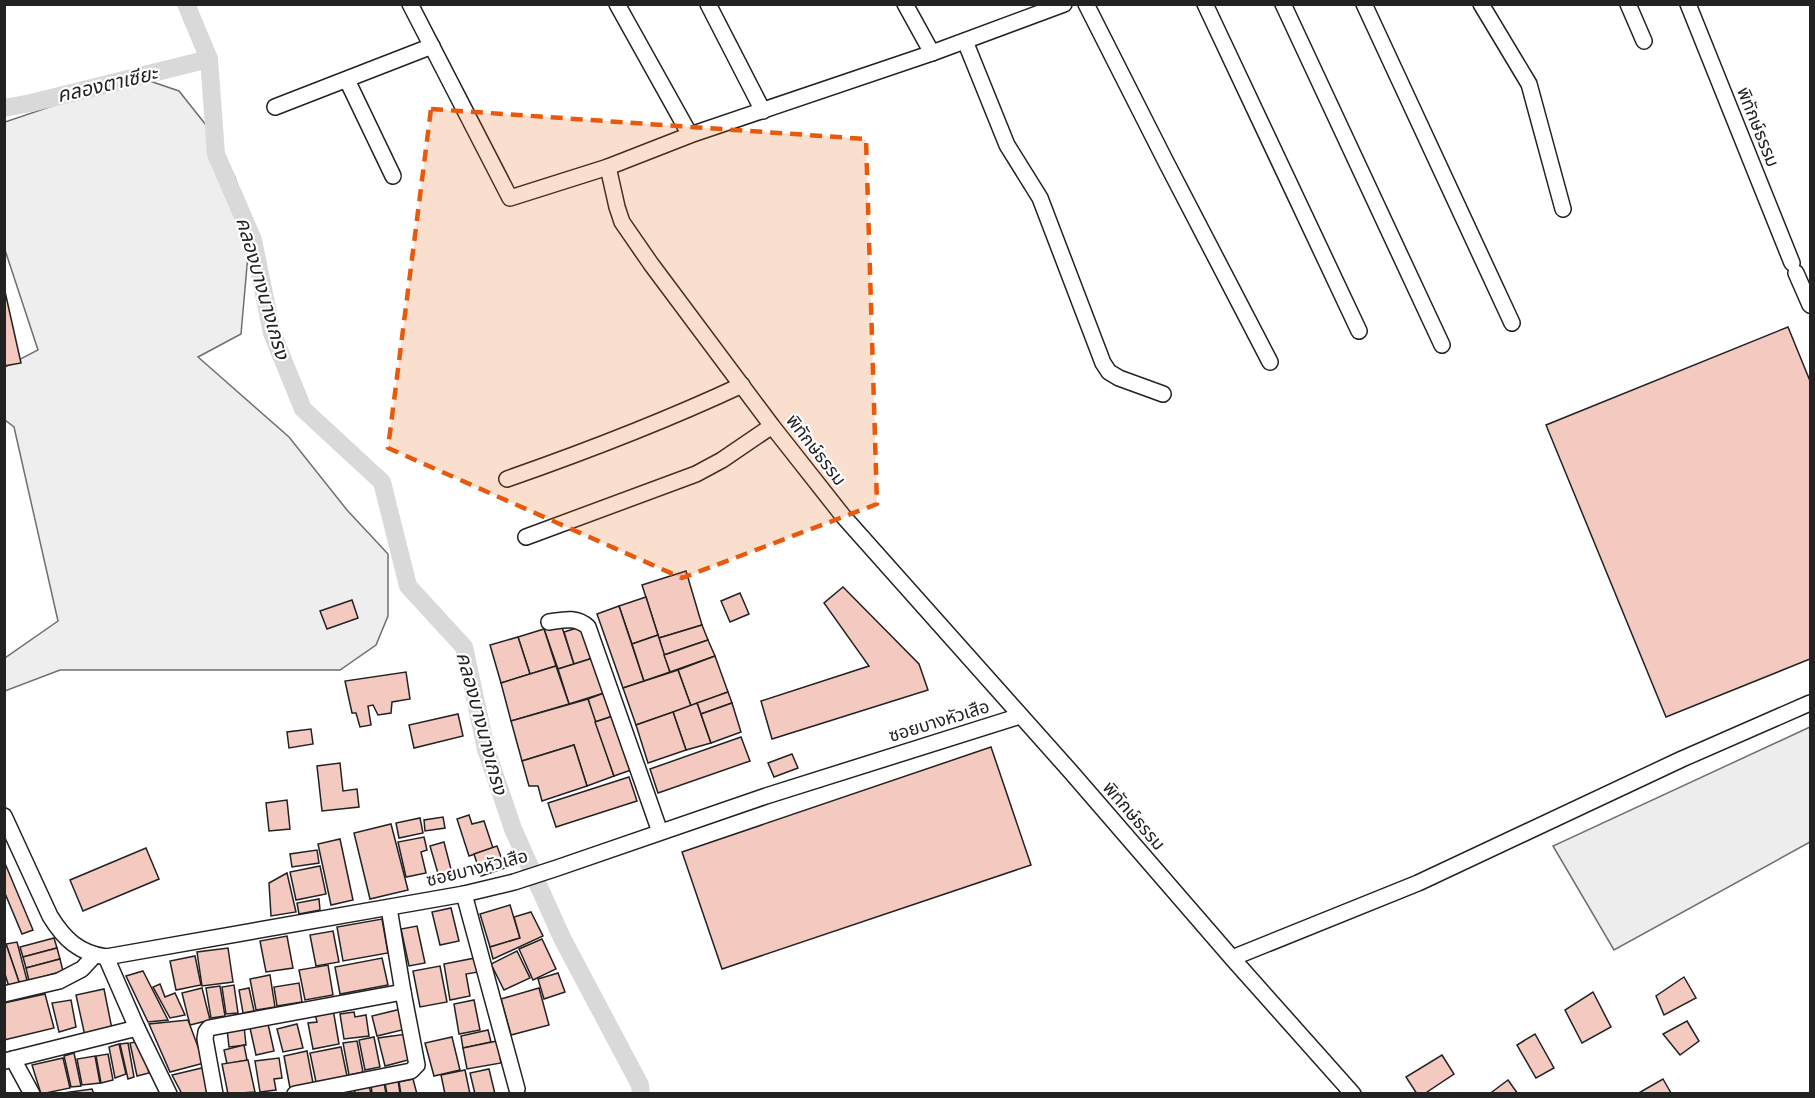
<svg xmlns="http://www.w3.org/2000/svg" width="1815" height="1098" font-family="Merriweather,'Noto Sans Thai',serif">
<rect width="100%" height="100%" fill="#fff"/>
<!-- green -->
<polygon fill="#eee" stroke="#6f6f6f" stroke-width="1.5" points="138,77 179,91 206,125 235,177 250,232 241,334 198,357 289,437 347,510 388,554 388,616 376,645 340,670 60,670 5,691 5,658 58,621 14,427 5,420 5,367 38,350 5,250 5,122"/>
<!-- parking -->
<polygon fill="#ededed" stroke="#6f6f6f" stroke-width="1.5" points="1810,727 1810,842 1614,950 1553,846"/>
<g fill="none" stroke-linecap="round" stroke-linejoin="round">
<!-- canal -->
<g stroke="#d9d9d9" stroke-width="18">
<polyline points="186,4 209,59 216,154 253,240 272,333 303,409 382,482 408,586 464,647 486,749 513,829 562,938 640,1085 641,1094"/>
<polyline points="4,108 31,103 209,59"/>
</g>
</g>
<!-- building -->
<g fill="#f3c9c0" stroke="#222" stroke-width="1.5">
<polygon points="4,287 21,363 4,366"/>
<polygon points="1788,327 1810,381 1810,659 1666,717 1546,425"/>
<polygon points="686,571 702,625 659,638 642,585"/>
<polygon points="843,587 919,664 928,690 772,739 761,701 869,666 824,603"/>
<polygon points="740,593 749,614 730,622 721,601"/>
<polygon points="646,597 658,635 632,644 619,606"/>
<polygon points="352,600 358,618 327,629 320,611"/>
<polygon points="619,606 644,681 623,688 597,614"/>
<polygon points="561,624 574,664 558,669 544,629"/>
<polygon points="702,625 708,640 664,655 659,638"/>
<polygon points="583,626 593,658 574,664 564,632"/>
<polygon points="544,629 556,666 530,674 518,637"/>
<polygon points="658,635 670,672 644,681 632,644"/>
<polygon points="518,637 530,674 501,683 490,645"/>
<polygon points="708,640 715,656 670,672 664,655"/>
<polygon points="715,656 728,692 691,706 678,670"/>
<polygon points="593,658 604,693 569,704 558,669"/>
<polygon points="556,666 569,704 511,721 501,683"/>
<polygon points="678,670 691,706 636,725 623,688"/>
<polygon points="406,672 410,699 392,702 391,713 378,715 373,705 368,706 371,725 360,727 356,713 352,713 345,681"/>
<polygon points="728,692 732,703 701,714 697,703"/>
<polygon points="604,693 613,716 595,722 588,699"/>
<polygon points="588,699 614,776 587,786 574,745 522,761 511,721"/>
<polygon points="697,703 711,743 686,750 673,712"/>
<polygon points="732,703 741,732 711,743 701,714"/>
<polygon points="673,712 686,750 648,763 636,725"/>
<polygon points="458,714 463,736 414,748 409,725"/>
<polygon points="613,716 631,770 614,776 595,722"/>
<polygon points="311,729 313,744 289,748 287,732"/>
<polygon points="741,737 750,761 658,793 650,769"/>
<polygon points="574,745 587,786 542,801 538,786 529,786 522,761"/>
<polygon points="991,747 1031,865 722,969 682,852"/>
<polygon points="792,754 798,768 774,777 768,763"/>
<polygon points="340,763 343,791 357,789 359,807 322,811 317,766"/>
<polygon points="629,777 637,801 556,827 548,803"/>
<polygon points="287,800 290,829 269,831 266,803"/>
<polygon points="469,815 472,824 484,821 493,848 469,856 457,819"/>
<polygon points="443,817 445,828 425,831 424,820"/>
<polygon points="420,818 423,833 399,838 396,823"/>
<polygon points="391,824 408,890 370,899 354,833"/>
<polygon points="424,837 427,850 421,852 426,873 406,877 398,842"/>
<polygon points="340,839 353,900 331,905 318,844"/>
<polygon points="444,842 452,873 439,877 430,846"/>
<polygon points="497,846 505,868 481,876 474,854"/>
<polygon points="146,848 159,879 83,911 70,880"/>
<polygon points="317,850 319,863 292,867 290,854"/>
<polygon points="4,861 33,930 22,934 4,891"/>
<polygon points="320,866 326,894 296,900 290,872"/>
<polygon points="287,873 296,912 271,916 269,883"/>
<polygon points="319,899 320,910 299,914 297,903"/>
<polygon points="510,905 520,938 490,947 480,914"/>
<polygon points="451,908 459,941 440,945 432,912"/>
<polygon points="531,912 543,936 493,959 490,947 520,938 514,917"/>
<polygon points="382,919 388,953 343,961 337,927"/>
<polygon points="417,926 425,963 409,966 401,929"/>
<polygon points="333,931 339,962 316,966 310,935"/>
<polygon points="287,936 293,968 266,972 260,941"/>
<polygon points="54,938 57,948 23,957 20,947"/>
<polygon points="542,939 556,969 533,980 519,949"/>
<polygon points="17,942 28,984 20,985 6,944"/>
<polygon points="4,944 6,944 20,985 9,987 4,971"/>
<polygon points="57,948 60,959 26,968 23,957"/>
<polygon points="228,948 233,982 202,986 197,952"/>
<polygon points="517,951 530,978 504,990 491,964"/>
<polygon points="195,956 201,985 176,990 170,961"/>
<polygon points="382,958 388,985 340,994 335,967"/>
<polygon points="475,958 478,972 466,974 470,996 450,1000 444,964"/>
<polygon points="60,959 63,971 29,981 26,968"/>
<polygon points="328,965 333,995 305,1000 299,970"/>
<polygon points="440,966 447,1002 420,1007 413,971"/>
<polygon points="143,971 168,1020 148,1022 126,976"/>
<polygon points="558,973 565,992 544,999 538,979"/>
<polygon points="270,975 275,1007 256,1010 250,979"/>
<polygon points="1684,977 1696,998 1664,1015 1656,996"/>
<polygon points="299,983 302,1002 277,1006 274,987"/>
<polygon points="160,984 165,997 175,993 185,1015 170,1018 153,987"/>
<polygon points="234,985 238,1013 226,1014 222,987"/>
<polygon points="220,986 225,1016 211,1018 206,988"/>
<polygon points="202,988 210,1020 190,1025 182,993"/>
<polygon points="249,988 254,1011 243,1013 239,990"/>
<polygon points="539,988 549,1025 511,1035 501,999"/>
<polygon points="104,989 112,1029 85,1036 76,995"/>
<polygon points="1593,992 1611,1027 1582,1043 1565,1010"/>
<polygon points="45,994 54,1028 4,1040 4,1003"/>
<polygon points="71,1000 76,1027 59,1032 52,1003"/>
<polygon points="474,1000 480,1030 459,1034 454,1004"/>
<polygon points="333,1009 339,1044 313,1049 308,1023 317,1022 315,1013"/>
<polygon points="401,1009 406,1029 377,1036 372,1016"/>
<polygon points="354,1012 355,1017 366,1015 369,1036 344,1039 340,1014"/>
<polygon points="188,1020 204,1063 170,1072 149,1024"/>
<polygon points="1687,1021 1699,1041 1680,1055 1663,1034"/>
<polygon points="268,1024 274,1051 256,1055 250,1028"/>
<polygon points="297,1024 303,1048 283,1052 277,1029"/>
<polygon points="244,1026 246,1045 229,1047 227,1029"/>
<polygon points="488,1030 491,1042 463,1048 461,1036"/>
<polygon points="407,1034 412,1059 385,1066 378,1038"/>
<polygon points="1535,1034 1554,1068 1536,1078 1517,1045"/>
<polygon points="374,1037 380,1067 365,1070 359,1040"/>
<polygon points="452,1037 460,1070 434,1076 425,1043"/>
<polygon points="141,1041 149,1073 137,1076 130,1043"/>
<polygon points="357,1041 363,1072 349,1075 343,1043"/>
<polygon points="497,1041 501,1063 467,1069 463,1048"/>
<polygon points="128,1043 134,1077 128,1079 120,1044"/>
<polygon points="119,1044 126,1074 115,1078 109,1047"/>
<polygon points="244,1045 247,1060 227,1064 224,1050"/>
<polygon points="341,1047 347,1076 316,1082 310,1053"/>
<polygon points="307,1051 313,1083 290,1088 284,1056"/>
<polygon points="74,1053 81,1086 71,1087 64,1056"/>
<polygon points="108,1054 113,1080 101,1083 96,1056"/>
<polygon points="1442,1055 1454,1074 1424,1094 1417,1094 1406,1077"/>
<polygon points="95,1056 100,1083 82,1085 77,1059"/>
<polygon points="63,1058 70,1088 41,1094 32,1065"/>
<polygon points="279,1058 282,1078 274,1079 276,1090 260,1092 255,1061"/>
<polygon points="248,1060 255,1092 228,1094 222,1064"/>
<polygon points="206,1067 210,1094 182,1094 172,1075"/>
<polygon points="489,1069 495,1094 475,1094 470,1073"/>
<polygon points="465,1070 470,1094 445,1094 441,1075"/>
<polygon points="413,1079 417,1094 401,1094 399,1082"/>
<polygon points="1663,1079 1671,1093 1637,1094"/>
<polygon points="398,1080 400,1094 387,1094 385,1083"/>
<polygon points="1508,1080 1518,1094 1494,1094 1492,1092"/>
<polygon points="384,1082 386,1094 372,1094 371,1084"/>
<polygon points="369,1085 371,1094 355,1094 354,1087"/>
<polygon points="92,1089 94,1094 63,1093"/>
</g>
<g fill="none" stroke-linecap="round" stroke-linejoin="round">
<defs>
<g id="street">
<polyline points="410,4 510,198 608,167"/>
<polyline points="617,4 690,135"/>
<polyline points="708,4 763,111"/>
<polyline points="905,4 932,53"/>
<polyline points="1064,4 932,53 690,135 608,167 617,207 622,222 651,264 772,426 843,516 1071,772 1232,958 1353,1094"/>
<polyline points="1086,4 1166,162 1270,362"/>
<polyline points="1205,4 1359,331"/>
<polyline points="1283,4 1442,345"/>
<polyline points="1364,4 1512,323"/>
<polyline points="1481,4 1529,84 1563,209"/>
<polyline points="1628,4 1644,41"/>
<polyline points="1688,4 1792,263"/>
<polyline points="965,41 1007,145 1040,198 1103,363 1109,372 1119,378 1163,394"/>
<polyline points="347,80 393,176"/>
<polyline points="275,107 432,46"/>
<polyline points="1796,273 1810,305"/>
<path d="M 507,479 C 587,451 665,421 742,385"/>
<polyline points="526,537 696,474 722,460 772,426"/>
<path d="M 549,622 C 563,620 576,616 588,627 L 660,832"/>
<path d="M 4,816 L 50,916 C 64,939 79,953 106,957 L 464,894 L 514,882 L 557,868 L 766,796 L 1020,716"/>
<polyline points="464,894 517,1089"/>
<polyline points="106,957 137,1028 169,1094"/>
<polyline points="1232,958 1418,883 1682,759 1810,703"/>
<polyline points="4,994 59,981 82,969 95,955"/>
<polyline points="13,1059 137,1028"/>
<polyline points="5,1061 13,1059 32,1094"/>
<polyline points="215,1094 205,1039 206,1032 209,1028 403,992"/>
<polyline points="295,1094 411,1071 417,1065 403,992 389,908"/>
</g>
</defs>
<!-- street casing -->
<use href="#street" stroke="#222" stroke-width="18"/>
<!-- street -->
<use href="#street" stroke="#fff" stroke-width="15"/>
</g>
<!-- marked area -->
<path fill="#e8590c" fill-opacity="0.2" stroke="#e8590c" stroke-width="4.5" stroke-dasharray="12 8" stroke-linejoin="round" d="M 431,109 L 866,139 L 877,504 L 682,578 L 388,448 Z"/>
<g text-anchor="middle" stroke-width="4.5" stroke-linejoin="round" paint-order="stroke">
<!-- street labels -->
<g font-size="18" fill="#222" stroke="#fff">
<text transform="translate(1758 127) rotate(68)" y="6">พิทักษ์ธรรม</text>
<text transform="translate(816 450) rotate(52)" y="6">พิทักษ์ธรรม</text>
<text transform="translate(939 721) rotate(-17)" y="6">ซอยบางหัวเสือ</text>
<text transform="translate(1134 816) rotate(49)" y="6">พิทักษ์ธรรม</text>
<text transform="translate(477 868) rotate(-14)" y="6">ซอยบางหัวเสือ</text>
</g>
<!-- water labels -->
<g font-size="20" font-style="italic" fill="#222" stroke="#fff">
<text transform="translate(107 84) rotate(-13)" y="7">คลองตาเซียะ</text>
<text transform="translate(263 288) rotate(74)" y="7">คลองบางนางเกรง</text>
<text transform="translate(482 723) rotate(75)" y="7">คลองบางนางเกรง</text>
</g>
</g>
<!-- border -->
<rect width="1815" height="1098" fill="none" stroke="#222222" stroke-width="12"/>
</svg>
